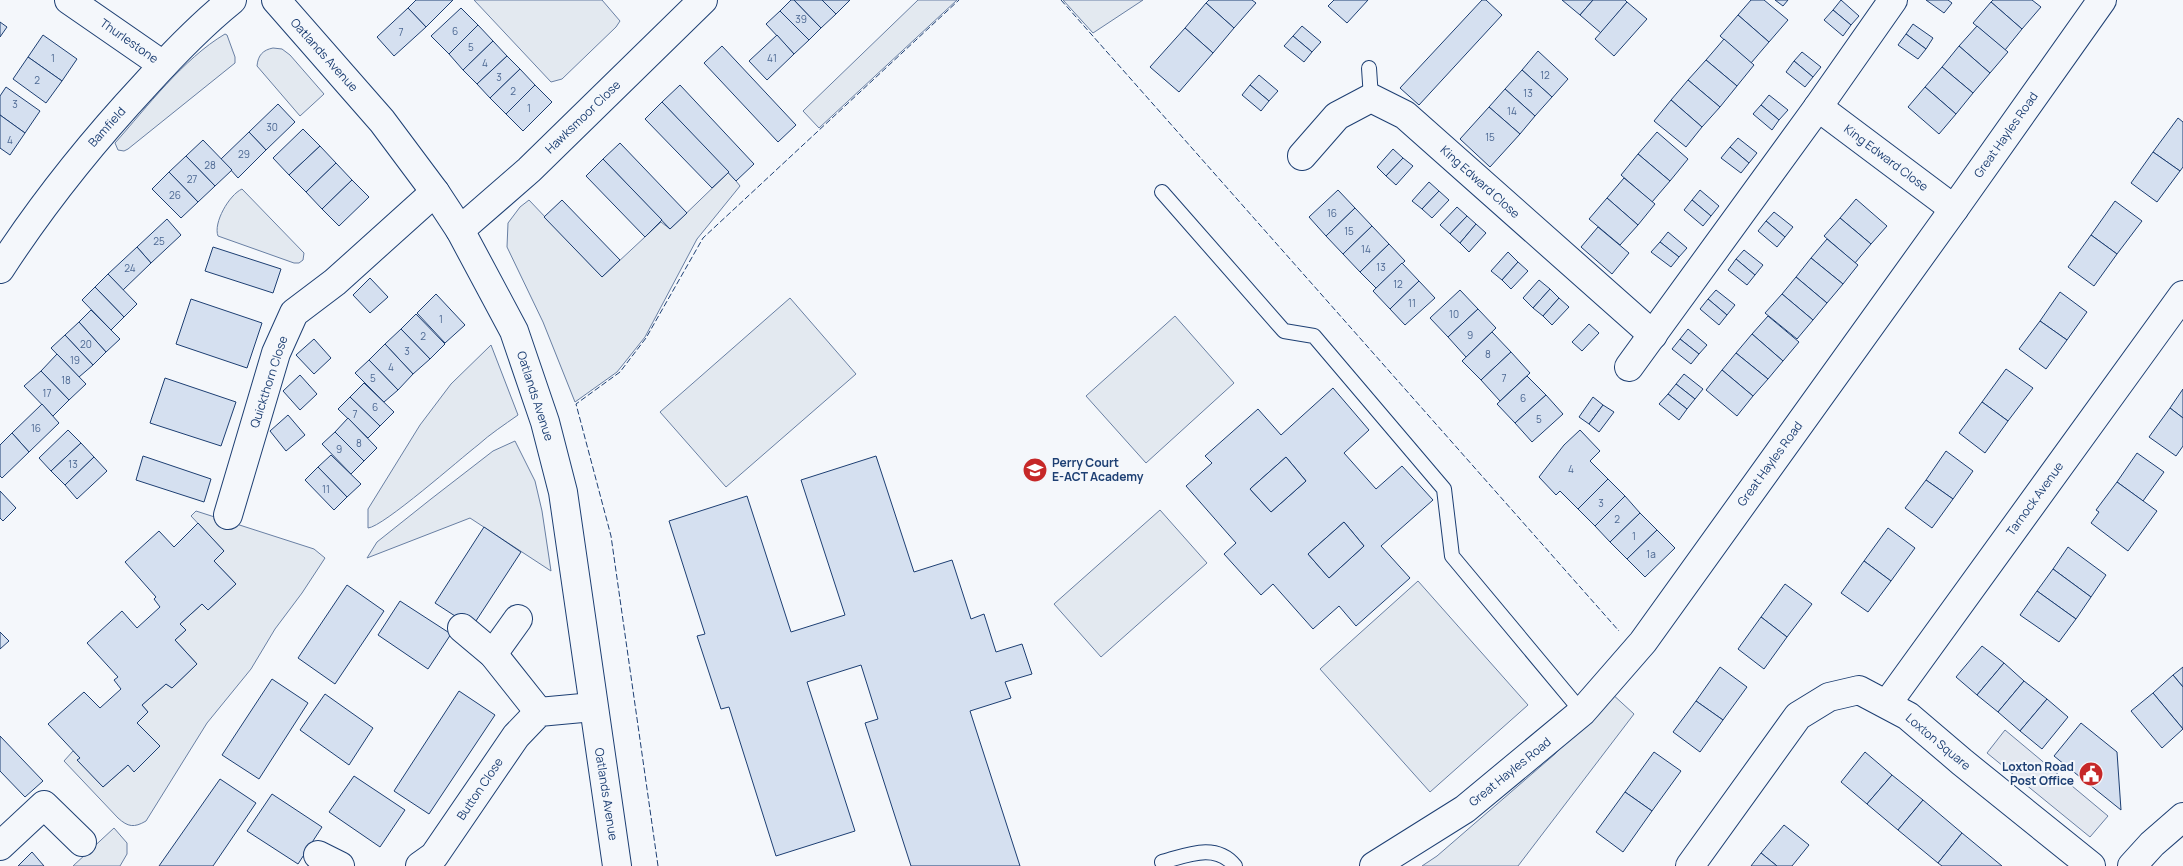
<svg xmlns="http://www.w3.org/2000/svg" width="2183" height="866" font-family="Manrope,sans-serif">
<rect width="100%" height="100%" fill="#f4f7fb"/>
<!-- green -->
<g fill="#e3e9f0" stroke="#687fa3">
<polygon points="474,0 602,0 620,21 616,27 562,79 551,82"/>
<polygon points="918,0 957,0 819,128 803,111"/>
<polygon points="1063,0 1143,0 1093,33"/>
<path d="M 225,34 L 227,35 L 235,57 L 235,63 L 128,149 L 124,151 L 118,150 L 115,143 C 147,107 183,59 225,34 Z"/>
<path d="M 273,48 L 282,49 L 290,55 L 324,94 L 300,116 L 257,66 C 258,55 263,50 273,48 Z"/>
<polygon points="729,172 740,186 697,239 645,337 617,372 575,402 543,322 507,247 508,223 520,207 529,200 602,277 661,222 670,229"/>
<path d="M 242,189 L 304,253 L 303,260 L 299,263 L 294,263 L 218,236 C 213,223 229,195 242,189 Z"/>
<polygon points="790,298 856,374 726,487 660,412"/>
<polygon points="1175,316 1234,383 1146,463 1086,396"/>
<path d="M 491,345 L 518,415 C 504,425 490,434 478,445 C 461,458 383,527 368,528 L 368,509 L 420,425 L 451,384 Z"/>
<polygon points="515,441 535,481 542,511 551,571 470,518 367,558 377,542 431,499 493,451"/>
<polygon points="1160,510 1207,563 1101,657 1054,604"/>
<path d="M 196,511 L 314,549 L 325,558 L 302,593 L 275,629 L 251,669 L 207,723 L 146,821 C 134,828 128,827 118,818 L 64,761 L 73,751 L 80,758 L 78,760 L 103,787 L 128,765 L 134,771 L 160,746 L 137,723 L 148,712 L 142,705 L 166,684 L 172,688 L 197,664 L 175,640 L 186,630 L 180,624 L 202,604 L 208,610 L 236,584 L 214,561 L 224,551 L 191,516 Z"/>
<polygon points="1418,581 1528,705 1430,792 1320,669"/>
<polygon points="1610,692 1634,714 1518,866 1422,866 1437,856 1555,754"/>
<polygon points="114,828 127,843 127,854 120,866 73,866"/>
</g>
<!-- parking -->
<polygon fill="#e3e8f0" stroke="#687fa3" points="2005,730 2108,816 2090,837 1987,753"/>
<!-- building -->
<g fill="#d5e0f0" stroke="#1d3f73" fill-rule="evenodd">
<polygon points="416,0 453,0 426,27 408,8"/>
<polygon points="791,0 794,0 821,28 809,40 780,11"/>
<polygon points="794,0 822,0 836,14 821,28"/>
<polygon points="822,0 850,0 836,14"/>
<polygon points="1209,0 1252,0 1256,3 1234,28 1206,3"/>
<polygon points="1334,0 1368,0 1347,23 1328,6"/>
<polygon points="1482,0 1486,0 1502,15 1419,105 1400,88"/>
<polygon points="1562,0 1593,0 1580,15"/>
<polygon points="1593,0 1625,0 1627,2 1601,33 1580,15"/>
<polygon points="1751,0 1764,0 1788,20 1769,42 1738,15"/>
<polygon points="1775,0 1788,0 1783,6"/>
<polygon points="1841,0 1859,16 1851,25 1833,10"/>
<polygon points="1926,0 1948,0 1952,3 1944,13"/>
<polygon points="1993,0 2032,0 2041,7 2022,29 1991,2"/>
<polygon points="1627,2 1647,19 1614,56 1595,39"/>
<polygon points="1991,2 2022,29 2005,50 1973,23"/>
<polygon points="1206,3 1234,28 1213,53 1185,28"/>
<polygon points="408,8 426,27 394,56 377,37"/>
<polygon points="461,8 478,25 449,54 431,36"/>
<polygon points="1833,10 1851,25 1843,36 1824,20"/>
<polygon points="780,11 809,40 794,54 766,24"/>
<polygon points="1738,15 1769,42 1751,63 1720,36"/>
<polygon points="0,22 7,27 0,37"/>
<polygon points="1913,24 1933,38 1926,49 1906,34"/>
<polygon points="478,25 493,41 463,70 449,54"/>
<polygon points="1302,26 1321,42 1312,52 1293,36"/>
<polygon points="1977,26 2008,52 1990,73 1959,46"/>
<polygon points="1185,28 1213,53 1179,92 1150,67"/>
<polygon points="1906,34 1926,49 1918,59 1898,45"/>
<polygon points="43,35 77,59 62,81 28,57"/>
<polygon points="777,35 794,54 767,80 749,61"/>
<polygon points="1293,36 1312,52 1304,62 1284,46"/>
<polygon points="1724,39 1754,65 1737,86 1706,60"/>
<polygon points="493,41 507,56 477,84 463,70"/>
<polygon points="722,46 796,125 778,142 704,63"/>
<polygon points="1959,46 1990,73 1973,93 1942,67"/>
<polygon points="1538,51 1568,79 1552,97 1522,70"/>
<polygon points="1802,52 1821,67 1813,77 1794,61"/>
<polygon points="507,56 520,69 490,98 477,84"/>
<polygon points="28,57 62,81 46,103 13,79"/>
<polygon points="1706,60 1737,86 1720,107 1688,80"/>
<polygon points="1794,61 1813,77 1805,87 1786,72"/>
<polygon points="1942,67 1973,93 1956,114 1925,87"/>
<polygon points="520,69 535,85 506,114 490,98"/>
<polygon points="1522,70 1552,97 1535,116 1505,89"/>
<polygon points="1259,75 1278,91 1269,101 1250,85"/>
<polygon points="1688,80 1720,107 1702,127 1671,100"/>
<polygon points="535,85 552,102 523,131 506,114"/>
<polygon points="680,85 754,164 736,181 662,102"/>
<polygon points="1250,85 1269,101 1261,111 1242,95"/>
<polygon points="6,87 40,111 25,133 0,115 0,96"/>
<polygon points="1925,87 1956,114 1939,134 1908,107"/>
<polygon points="1505,89 1535,116 1520,134 1489,107"/>
<polygon points="1769,95 1788,110 1779,120 1761,105"/>
<polygon points="1671,100 1702,127 1686,147 1654,121"/>
<polygon points="662,102 729,172 712,188 645,119"/>
<polygon points="278,104 295,122 266,150 249,132"/>
<polygon points="1761,105 1779,120 1772,130 1753,114"/>
<polygon points="1489,107 1520,134 1490,167 1460,139"/>
<polygon points="0,115 25,133 10,155 0,148"/>
<polygon points="2178,118 2183,122 2183,167 2180,171 2153,152"/>
<polygon points="303,129 320,146 289,175 273,158"/>
<polygon points="249,132 266,150 238,178 221,159"/>
<polygon points="1657,132 1688,159 1670,181 1638,154"/>
<polygon points="1738,138 1757,153 1749,163 1730,147"/>
<polygon points="203,140 232,170 215,186 186,156"/>
<polygon points="620,143 687,213 670,229 603,159"/>
<polygon points="320,146 336,163 306,192 289,175"/>
<polygon points="1730,147 1749,163 1741,173 1721,158"/>
<polygon points="1393,149 1403,158 1386,176 1377,167"/>
<polygon points="2153,152 2180,171 2157,202 2131,183"/>
<polygon points="1638,154 1670,181 1652,202 1621,175"/>
<polygon points="186,156 215,186 198,202 169,172"/>
<polygon points="1403,158 1413,166 1396,185 1386,176"/>
<polygon points="603,159 662,220 645,237 586,176"/>
<polygon points="336,163 352,180 322,209 306,192"/>
<polygon points="169,172 198,202 181,218 152,189"/>
<polygon points="1624,178 1655,204 1638,225 1607,198"/>
<polygon points="352,180 369,197 339,226 322,209"/>
<polygon points="1429,182 1439,191 1422,209 1412,201"/>
<polygon points="1338,190 1355,208 1326,236 1309,217"/>
<polygon points="1700,190 1719,206 1711,216 1692,200"/>
<polygon points="1439,191 1449,200 1432,218 1422,209"/>
<polygon points="1607,198 1638,225 1620,245 1589,219"/>
<polygon points="1856,199 1887,226 1871,244 1840,218"/>
<polygon points="562,200 620,260 602,277 544,217"/>
<polygon points="1692,200 1711,216 1703,226 1684,210"/>
<polygon points="2115,201 2142,221 2117,254 2091,235"/>
<polygon points="1457,207 1467,216 1450,234 1440,225"/>
<polygon points="1355,208 1372,226 1343,254 1326,236"/>
<polygon points="1774,212 1793,227 1785,237 1766,221"/>
<polygon points="1467,216 1476,224 1460,243 1450,234"/>
<polygon points="1840,218 1871,244 1855,263 1824,236"/>
<polygon points="167,219 181,235 151,263 137,247"/>
<polygon points="1766,221 1785,237 1777,247 1758,231"/>
<polygon points="1476,224 1486,233 1469,252 1460,243"/>
<polygon points="1372,226 1389,244 1360,272 1343,254"/>
<polygon points="1598,227 1629,253 1612,274 1581,247"/>
<polygon points="1668,232 1687,248 1679,257 1660,242"/>
<polygon points="2091,235 2117,254 2094,286 2068,267"/>
<polygon points="1827,239 1858,265 1843,284 1811,258"/>
<polygon points="1660,242 1679,257 1671,267 1651,252"/>
<polygon points="1389,244 1405,261 1376,288 1360,272"/>
<polygon points="137,247 151,263 123,290 108,274"/>
<polygon points="213,247 281,269 273,293 205,271"/>
<polygon points="1744,250 1763,265 1755,275 1736,259"/>
<polygon points="1508,252 1518,262 1502,280 1491,271"/>
<polygon points="1811,258 1843,284 1827,303 1796,277"/>
<polygon points="1736,259 1755,275 1747,285 1728,270"/>
<polygon points="1518,262 1528,271 1511,289 1502,280"/>
<polygon points="1402,263 1419,281 1390,309 1373,291"/>
<polygon points="108,274 137,304 124,317 95,287"/>
<polygon points="1796,277 1827,303 1813,320 1782,294"/>
<polygon points="370,278 388,297 370,313 353,295"/>
<polygon points="1539,280 1550,289 1533,308 1523,298"/>
<polygon points="1419,281 1435,298 1405,325 1390,309"/>
<polygon points="95,287 124,317 111,330 82,300"/>
<polygon points="1550,289 1559,298 1543,316 1533,308"/>
<polygon points="1460,290 1478,309 1448,337 1430,318"/>
<polygon points="1716,290 1735,305 1727,315 1708,299"/>
<polygon points="2060,292 2087,312 2067,340 2040,321"/>
<polygon points="436,294 465,325 445,343 417,313"/>
<polygon points="1782,294 1813,320 1797,339 1765,313"/>
<polygon points="1559,298 1569,307 1552,325 1543,316"/>
<polygon points="191,299 262,323 247,368 176,344"/>
<polygon points="1708,299 1727,315 1719,325 1700,309"/>
<polygon points="1478,309 1496,328 1466,357 1448,337"/>
<polygon points="91,310 120,339 106,352 79,322"/>
<polygon points="416,314 445,344 430,359 401,329"/>
<polygon points="1768,316 1799,342 1783,361 1752,334"/>
<polygon points="2040,321 2067,340 2046,369 2019,349"/>
<polygon points="79,322 106,352 93,365 65,335"/>
<polygon points="1589,324 1599,333 1582,351 1572,342"/>
<polygon points="401,329 430,359 413,374 385,344"/>
<polygon points="1688,329 1707,345 1699,354 1680,339"/>
<polygon points="1492,332 1511,352 1481,380 1462,361"/>
<polygon points="1752,334 1783,361 1768,379 1736,353"/>
<polygon points="65,335 93,365 79,377 51,348"/>
<polygon points="314,339 331,358 314,374 296,355"/>
<polygon points="1680,339 1699,354 1691,364 1672,349"/>
<polygon points="385,344 413,374 398,390 369,360"/>
<polygon points="1511,352 1530,373 1500,401 1481,380"/>
<polygon points="1736,353 1768,379 1753,396 1722,370"/>
<polygon points="57,354 86,384 69,400 41,371"/>
<polygon points="369,360 398,390 384,402 355,373"/>
<polygon points="2006,369 2033,388 2008,421 1982,402"/>
<polygon points="1722,370 1753,396 1737,416 1706,390"/>
<polygon points="41,371 69,400 53,416 24,386"/>
<polygon points="1684,374 1703,389 1695,399 1676,384"/>
<polygon points="300,375 317,394 300,410 283,391"/>
<polygon points="1527,376 1546,395 1515,423 1497,404"/>
<polygon points="165,378 236,402 221,446 150,423"/>
<polygon points="364,383 394,412 380,426 350,397"/>
<polygon points="1676,384 1695,399 1687,409 1668,394"/>
<path d="M 1333,388 L 1369,430 L 1344,453 L 1376,489 L 1402,466 L 1433,500 L 1381,546 L 1410,578 L 1356,626 L 1339,606 L 1313,629 L 1273,584 L 1261,595 L 1224,554 L 1236,543 L 1186,486 L 1212,463 L 1205,456 L 1258,409 L 1281,435 ZM 1286,457 L 1306,481 L 1271,512 L 1250,489 ZM 1344,522 L 1364,546 L 1329,578 L 1308,554 Z"/>
<polygon points="2183,389 2183,418 2170,408"/>
<polygon points="1668,394 1687,409 1679,420 1659,404"/>
<polygon points="1546,395 1563,414 1532,442 1515,423"/>
<polygon points="350,397 380,426 368,438 338,409"/>
<polygon points="1593,397 1603,405 1589,424 1579,417"/>
<polygon points="1982,402 2008,421 1985,453 1959,433"/>
<polygon points="42,404 59,423 29,452 12,433"/>
<polygon points="1603,405 1614,412 1599,432 1589,424"/>
<polygon points="2170,408 2183,418 2183,446 2176,456 2149,437"/>
<polygon points="288,415 305,435 286,451 270,431"/>
<polygon points="348,418 377,448 364,461 335,432"/>
<polygon points="68,430 81,443 51,471 39,458"/>
<polygon points="1580,430 1600,451 1590,461 1608,479 1578,509 1560,491 1556,495 1539,477 1564,445"/>
<polygon points="335,432 364,461 351,474 322,444"/>
<polygon points="12,433 29,452 2,478 0,476 0,445"/>
<polygon points="81,443 94,457 65,485 51,471"/>
<polygon points="1946,451 1973,471 1953,499 1926,480"/>
<polygon points="2137,453 2164,472 2143,501 2117,482"/>
<polygon points="331,455 361,484 347,497 318,467"/>
<polygon points="143,456 211,479 204,502 136,480"/>
<polygon points="876,456 914,572 952,560 971,619 984,614 996,652 1022,644 1032,674 1005,682 1011,698 970,711 1020,866 911,866 865,723 878,719 861,665 807,682 855,831 776,856 729,707 721,709 697,636 705,634 669,521 747,496 791,632 845,615 801,480"/>
<polygon points="94,457 107,471 77,499 65,485"/>
<polygon points="1286,457 1306,481 1271,512 1250,489"/>
<polygon points="318,467 347,497 334,510 305,480"/>
<polygon points="1608,479 1625,496 1595,526 1578,509"/>
<polygon points="1926,480 1953,499 1932,528 1905,508"/>
<polygon points="2117,482 2157,511 2128,551 2091,523 2099,512 2096,510"/>
<polygon points="0,491 16,508 3,521 0,518"/>
<polygon points="1625,496 1640,513 1610,542 1595,526"/>
<polygon points="1640,513 1657,530 1627,559 1610,542"/>
<polygon points="1344,522 1364,546 1329,578 1308,554"/>
<polygon points="198,523 224,551 214,561 236,584 208,610 202,604 180,624 186,630 175,640 197,664 172,688 166,684 142,705 148,712 137,723 160,746 134,772 128,765 103,787 77,760 80,758 48,724 84,692 100,708 121,689 114,680 118,677 87,643 122,611 137,628 160,607 154,599 156,597 125,562 159,531 174,547"/>
<polygon points="484,527 521,552 472,627 435,603"/>
<polygon points="1888,528 1915,548 1891,581 1864,561"/>
<polygon points="1657,530 1675,548 1645,577 1627,559"/>
<polygon points="2068,547 2106,575 2091,597 2053,569"/>
<polygon points="1864,561 1891,581 1868,612 1841,593"/>
<polygon points="2053,569 2091,597 2076,619 2037,591"/>
<polygon points="1785,584 1812,604 1787,637 1761,617"/>
<polygon points="347,585 384,611 335,684 298,658"/>
<polygon points="2037,591 2076,619 2059,642 2020,615"/>
<polygon points="400,601 451,634 428,669 378,635"/>
<polygon points="1761,617 1787,637 1764,669 1738,649"/>
<polygon points="0,632 9,641 0,649"/>
<polygon points="1982,646 2004,663 1977,695 1956,677"/>
<polygon points="2004,663 2024,681 1998,712 1977,695"/>
<polygon points="1720,667 1747,687 1723,720 1696,701"/>
<polygon points="2183,667 2183,687 2173,675"/>
<polygon points="2173,675 2183,687 2183,729 2153,693"/>
<polygon points="272,679 308,703 259,779 222,755"/>
<polygon points="2024,681 2047,699 2020,731 1998,712"/>
<polygon points="459,691 495,715 429,814 394,791"/>
<polygon points="2153,693 2183,729 2162,748 2131,711"/>
<polygon points="325,694 373,728 349,765 300,730"/>
<polygon points="2047,699 2068,717 2042,749 2020,731"/>
<polygon points="1696,701 1723,720 1700,752 1673,732"/>
<polygon points="2081,723 2117,752 2121,810 2054,756"/>
<polygon points="0,736 43,781 25,797 0,771"/>
<polygon points="1654,752 1681,771 1652,811 1625,792"/>
<polygon points="1865,752 1892,775 1867,804 1841,782"/>
<polygon points="1892,775 1923,800 1898,830 1867,804"/>
<polygon points="354,776 405,810 380,847 329,812"/>
<polygon points="220,779 256,803 213,866 159,866"/>
<polygon points="1625,792 1652,811 1623,852 1596,832"/>
<polygon points="272,794 322,827 298,864 247,831"/>
<polygon points="1923,800 1962,833 1938,863 1898,830"/>
<polygon points="1784,825 1809,845 1792,866 1777,866 1761,853"/>
<polygon points="1962,833 2002,866 1942,866 1938,863"/>
<polygon points="32,852 44,866 18,866"/>
<polygon points="1761,853 1777,866 1751,866"/>
</g>
<g fill="none" stroke-linecap="round" stroke-linejoin="round">
<defs>
<g id="lane">
<polyline points="1369,68 1371,98"/>
<polyline points="1162,192 1284,331 1314,336 1444,489 1452,556 1582,712"/>
<path d="M 1162,862 C 1187,855 1216,842 1235,866"/>
</g>
<g id="street">
<polyline points="69,0 163,65"/>
<polyline points="276,0 382,121 435,192 460,230 514,331 545,422 563,492 617,866"/>
<polyline points="1818,107 1954,209"/>
<polyline points="1302,156 1337,116 1371,98 1405,115 1653,335"/>
<polyline points="460,230 529,170 703,0"/>
<polyline points="1629,367 1818,107 1893,0"/>
<polyline points="228,515 276,353 294,313 335,282 435,192"/>
<polyline points="462,628 493,654 539,712"/>
<polyline points="493,654 518,619"/>
<polyline points="1887,704 2183,295"/>
<polyline points="0,846 44,805 82,842"/>
<polyline points="318,855 340,866"/>
<polyline points="420,866 434,856 516,736 539,712 593,707"/>
<polyline points="1374,866 1465,809 1582,712 1643,642 1954,209 2102,0"/>
<polyline points="1690,866 1798,716 1829,697 1859,690 1908,716 1962,762 2091,866"/>
</g>
<g id="secondary">
<path d="M 0,269 C 43,203 91,143 145,85 C 172,55 201,25 232,0"/>
<polyline points="2132,866 2152,844 2183,817"/>
</g>
</defs>
<!-- lane casing -->
<use href="#lane" stroke="#1d3f73" stroke-width="16"/>
<!-- street casing -->
<use href="#street" stroke="#1d3f73" stroke-width="30"/>
<!-- secondary casing -->
<use href="#secondary" stroke="#1d3f73" stroke-width="30"/>
<!-- lane -->
<use href="#lane" stroke="#f4f7fb" stroke-width="14"/>
<!-- street -->
<use href="#street" stroke="#f4f7fb" stroke-width="28"/>
<!-- secondary -->
<use href="#secondary" stroke="#f4f7fb" stroke-width="28"/>
<!-- fence -->
<g stroke="#1d3f73" stroke-width="1" stroke-dasharray="6 2.5" stroke-linecap="butt">
<polyline points="1061,0 1619,631"/>
<polyline points="658,866 611,536 576,404 620,372 646,338 703,238 959,0"/>
</g>
</g>
<!-- icons -->
<defs>
<symbol id="school-disc" viewBox="-11 -11 22 22"><circle r="9.5" fill="#c62828" stroke="#f4f7fb"/><path d="M0-5L7-2L0 1L-7-2ZM-4 1L0 2.5L4 1V4Q0 6-4 4Z" fill="#fff"/></symbol>
<symbol id="civic-disc" viewBox="-11 -11 22 22"><circle r="9.5" fill="#c62828" stroke="#f4f7fb"/><path d="M-.6-6.5H3V-4.5H.6V-3L4-1V1h2V6H-6V1h2V-1L-.6-3ZM-1.2 2.5V6h2.4V2.5Z" fill="#fff"/></symbol>
</defs>
<g fill-rule="evenodd">
<use href="#school-disc" x="1021" y="456" width="28" height="28"/>
<use href="#civic-disc" x="2077" y="760" width="28" height="28"/>
</g>
<g text-anchor="middle" stroke-width="4" stroke-linejoin="round" paint-order="stroke">
<!-- number labels -->
<g font-size="10" fill="#4b6792">
<text x="801" y="23">39</text>
<text x="455" y="35">6</text>
<text x="401" y="36">7</text>
<text x="471" y="51">5</text>
<text x="53" y="62">1</text>
<text x="772" y="62">41</text>
<text x="485" y="67">4</text>
<text x="1545" y="79">12</text>
<text x="499" y="81">3</text>
<text x="37" y="84">2</text>
<text x="513" y="95">2</text>
<text x="1528" y="97">13</text>
<text x="15" y="108">3</text>
<text x="529" y="112">1</text>
<text x="1512" y="115">14</text>
<text x="272" y="131">30</text>
<text x="1490" y="141">15</text>
<text x="10" y="144">4</text>
<text x="244" y="158">29</text>
<text x="210" y="169">28</text>
<text x="192" y="183">27</text>
<text x="175" y="199">26</text>
<text x="1332" y="217">16</text>
<text x="1349" y="235">15</text>
<text x="159" y="245">25</text>
<text x="1366" y="253">14</text>
<text x="1381" y="271">13</text>
<text x="130" y="272">24</text>
<text x="1398" y="288">12</text>
<text x="1412" y="307">11</text>
<text x="1454" y="318">10</text>
<text x="441" y="323">1</text>
<text x="1470" y="339">9</text>
<text x="423" y="340">2</text>
<text x="86" y="348">20</text>
<text x="407" y="355">3</text>
<text x="1488" y="358">8</text>
<text x="75" y="364">19</text>
<text x="391" y="371">4</text>
<text x="373" y="382">5</text>
<text x="1504" y="382">7</text>
<text x="66" y="384">18</text>
<text x="47" y="397">17</text>
<text x="1523" y="402">6</text>
<text x="375" y="411">6</text>
<text x="355" y="418">7</text>
<text x="1539" y="423">5</text>
<text x="36" y="432">16</text>
<text x="359" y="447">8</text>
<text x="339" y="453">9</text>
<text x="73" y="468">13</text>
<text x="1571" y="473">4</text>
<text x="326" y="493">11</text>
<text x="1601" y="507">3</text>
<text x="1617" y="523">2</text>
<text x="1634" y="540">1</text>
<text x="1651" y="558">1a</text>
</g>
<!-- street labels -->
<g font-size="12" fill="#1d3f73" stroke="#f4f7fb">
<text transform="translate(129 41) rotate(35)" y="4">Thurlestone</text>
<text transform="translate(324 55) rotate(48)" y="4">Oatlands Avenue</text>
<text transform="translate(583 117) rotate(-44)" y="4">Hawksmoor Close</text>
<text transform="translate(107 127) rotate(-48)" y="4">Bamfield</text>
<text transform="translate(2006 135) rotate(-55)" y="4">Great Hayles Road</text>
<text transform="translate(1886 158) rotate(37)" y="4">King Edward Close</text>
<text transform="translate(1480 182) rotate(42)" y="4">King Edward Close</text>
<text transform="translate(269 382) rotate(-72)" y="4">Quickthorn Close</text>
<text transform="translate(535 396) rotate(72)" y="4">Oatlands Avenue</text>
<text transform="translate(1770 464) rotate(-54)" y="4">Great Hayles Road</text>
<text transform="translate(2035 499) rotate(-54)" y="4">Tarnock Avenue</text>
<text transform="translate(1938 742) rotate(40)" y="4">Loxton Square</text>
<text transform="translate(1510 772) rotate(-39)" y="4">Great Hayles Road</text>
<text transform="translate(480 789) rotate(-56)" y="4">Button Close</text>
<text transform="translate(606 794) rotate(81)" y="4">Oatlands Avenue</text>
</g>
<!-- poi labels -->
<g font-size="12" font-weight="bold" fill="#1d3f73" stroke="#f4f7fb" text-anchor="start">
<text x="1052" y="467">Perry Court<tspan x="1052" dy="14">E-ACT Academy</tspan></text>
<text x="2074" y="771" text-anchor="end">Loxton Road<tspan x="2074" dy="14">Post Office</tspan></text>
</g>
</g>
</svg>
